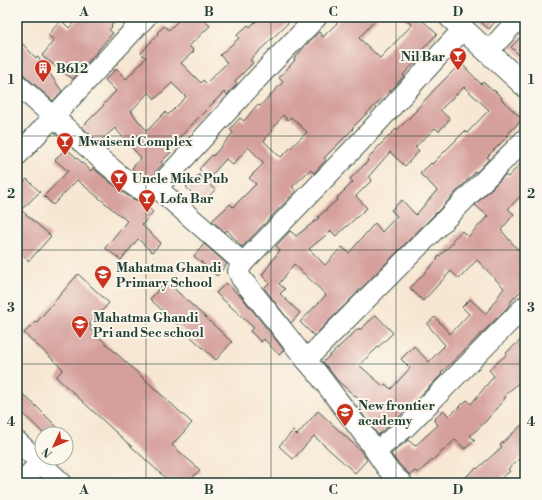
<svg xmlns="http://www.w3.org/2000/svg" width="542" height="500" font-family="'Libre Bodoni',serif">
<rect width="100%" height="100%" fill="#fbf7ec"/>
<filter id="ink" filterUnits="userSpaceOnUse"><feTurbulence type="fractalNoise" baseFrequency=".025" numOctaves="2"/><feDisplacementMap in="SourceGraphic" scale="8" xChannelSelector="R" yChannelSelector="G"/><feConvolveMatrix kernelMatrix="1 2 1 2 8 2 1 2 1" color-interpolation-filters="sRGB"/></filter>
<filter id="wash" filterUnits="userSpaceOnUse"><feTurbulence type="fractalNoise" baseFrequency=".012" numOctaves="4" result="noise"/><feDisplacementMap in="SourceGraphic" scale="16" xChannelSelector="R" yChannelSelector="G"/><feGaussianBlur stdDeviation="0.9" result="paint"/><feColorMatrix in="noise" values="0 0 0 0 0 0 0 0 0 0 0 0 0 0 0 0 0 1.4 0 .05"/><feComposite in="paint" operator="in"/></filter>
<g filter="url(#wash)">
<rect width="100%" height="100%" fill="#f7e7d2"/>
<g id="blocks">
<!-- building -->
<g fill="#d59f9b" fill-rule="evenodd">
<polygon points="80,17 120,17 111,26 112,27 109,30 113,33 73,79 42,56 54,40 48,35 61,20 69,28"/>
<path d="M 182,17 L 202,17 L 210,26 L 189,46 L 194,51 L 181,63 L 201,83 L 203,80 L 206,83 L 227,63 L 220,55 L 239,38 L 237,35 L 248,25 L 250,27 L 260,17 L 294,17 L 250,60 L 253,63 L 235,81 L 237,84 L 227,95 L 224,92 L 199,117 L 183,134 L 167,148 L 171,152 L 161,162 L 163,164 L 147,180 L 141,177 L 132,168 L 141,158 L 115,128 L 99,142 L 82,127 L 104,105 L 103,105 L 116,91 L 105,80 L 116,69 L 126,79 L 146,58 L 141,53 L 158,34 L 157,33 L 164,26 L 169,30 ZM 172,83 L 186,97 L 168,115 L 165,112 L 147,131 L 132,113 L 133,112 L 131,111 L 149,92 L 155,99 Z"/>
<path d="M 343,17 L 378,17 L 359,38 L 380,58 L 412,25 L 403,17 L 419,17 L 437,34 L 418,54 L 421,56 L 403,75 L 404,76 L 394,87 L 352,128 L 353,129 L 324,158 L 326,160 L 314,173 L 310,170 L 292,187 L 296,191 L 242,247 L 227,230 L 225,232 L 212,221 L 230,204 L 233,207 L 256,184 L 249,178 L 264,163 L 248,147 L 233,165 L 226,159 L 209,178 L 199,169 L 212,155 L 213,156 L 233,133 L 230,129 L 240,118 L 244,121 L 257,105 L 260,106 L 283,82 L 279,78 L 295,60 L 294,59 L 305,46 L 319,32 L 323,37 ZM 283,115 L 288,120 L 291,117 L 307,132 L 281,157 L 280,156 L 279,156 L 264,141 Z"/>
<polygon points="475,17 499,17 489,29"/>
<polygon points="525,33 525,61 511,47"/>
<polygon points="17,38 36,58 38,57 62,91 53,101 26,77 17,64"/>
<path d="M 461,63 L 481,84 L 483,82 L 493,91 L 494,90 L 502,98 L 501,99 L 522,119 L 506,136 L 507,137 L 487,157 L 489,159 L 477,172 L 476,171 L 442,207 L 314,336 L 300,322 L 326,295 L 294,264 L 279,284 L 285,289 L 280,294 L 300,313 L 291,323 L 264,288 L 269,283 L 262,275 L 280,250 L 276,246 L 290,231 L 296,236 L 319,218 L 318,217 L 338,199 L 337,198 L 353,182 L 350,179 L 368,161 L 367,160 L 378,147 L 396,129 L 397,130 L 417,110 L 416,110 L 434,90 ZM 464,87 L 489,110 L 467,133 L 465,131 L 432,164 L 431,163 L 420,174 L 437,190 L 416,215 L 402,200 L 391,210 L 397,216 L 382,232 L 375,223 L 349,253 L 342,247 L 325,265 L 309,249 L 331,231 L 336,236 L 367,208 L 356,196 L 372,180 L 369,176 L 390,152 L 405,166 L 419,151 L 415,147 L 435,128 L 439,131 L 450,119 L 440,110 Z"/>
<polygon points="66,148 91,171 93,168 122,192 133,199 141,202 153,212 142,225 161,243 152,252 138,239 121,260 105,248 127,221 77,180 53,205 44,196 68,171 55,160"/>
<polygon points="525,159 525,191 508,209 514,214 501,230 518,250 525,242 525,287 513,299 506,309 441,373 442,374 398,418 378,435 357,407 362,402 339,382 323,362 359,328 360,330 376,315 393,333 359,365 383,386 385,384 391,389 410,368 401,359 414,346 429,362 445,345 427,324 435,317 450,334 469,314 462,307 470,299 486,314 504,288 477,260 459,279 451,271 423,301 410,288 438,259 437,258 454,242 452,240 462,231 468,237 488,216 475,205 505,175 508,177"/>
<polygon points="199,175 215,190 202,203 186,187"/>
<polygon points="27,179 40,192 21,210 51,236 29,261 17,251 17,189"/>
<polygon points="204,244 227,264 217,276 194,256"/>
<polygon points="78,274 109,303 89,325 92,327 90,329 192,423 172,445 200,470 187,483 171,483 56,377 63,369 24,333 35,322 36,323"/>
<polygon points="166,281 232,342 216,360 150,299"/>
<polygon points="226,283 239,295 240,295 284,350 279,355 264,339 261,342 250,331 254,328 216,293"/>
<polygon points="525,336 525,377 504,396 506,397 486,421 470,436 475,440 465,449 455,440 418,473 415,471 410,475 395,460 391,454 408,440 415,446 438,425 434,420 443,410 449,416 467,400 471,404 494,376 489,370 507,354 506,353"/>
<polygon points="17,389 37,407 64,434 44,434 17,408"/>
<polygon points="318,411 361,451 367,460 355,473 314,436 293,459 279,446 293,431 297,435"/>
<polygon points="525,422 525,454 508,469 510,471 496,483 459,483 476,468 477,469 502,447 500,445"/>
</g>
</g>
</g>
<g filter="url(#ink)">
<use href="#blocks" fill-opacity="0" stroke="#3f564c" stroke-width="1"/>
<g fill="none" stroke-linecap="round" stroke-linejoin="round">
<defs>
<g id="minor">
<polyline points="488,52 520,17"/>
<path d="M 17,84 C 46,110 75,136 104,162 C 113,169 133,188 143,191 C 149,193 152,191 157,188 L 271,64 L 317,17"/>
<polyline points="17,156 146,17"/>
<polyline points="157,188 243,263"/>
<polyline points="306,360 525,139"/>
<polyline points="17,441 62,483"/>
<polyline points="376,451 406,427 525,306"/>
<polyline points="20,483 40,463"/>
<polyline points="402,483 395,477 386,467 365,436 318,374 306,360 278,324 241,278 238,271 243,263 359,143 463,29"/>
</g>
<polyline id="major" points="450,17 525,86"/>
</defs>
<!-- minor casing -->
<use href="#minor" stroke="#3f564c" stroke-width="22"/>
<!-- major casing -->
<use href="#major" stroke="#3f564c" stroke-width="24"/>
<!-- minor -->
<use href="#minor" stroke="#fff" stroke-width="20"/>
<!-- major -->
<use href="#major" stroke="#fff" stroke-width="22"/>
</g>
</g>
<!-- grid -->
<path fill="none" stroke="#1f3d34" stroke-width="1" stroke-opacity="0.55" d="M 146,17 L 146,483M 271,17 L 271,483M 396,17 L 396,483M 17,136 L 525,136M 17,250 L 525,250M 17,364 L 525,364"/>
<!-- icons -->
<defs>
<symbol id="bar-pin" viewBox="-11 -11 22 30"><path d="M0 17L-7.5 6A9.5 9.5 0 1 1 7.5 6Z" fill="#c8321e" stroke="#fbf7ec"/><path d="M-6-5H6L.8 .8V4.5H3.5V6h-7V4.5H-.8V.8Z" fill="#fff"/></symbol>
<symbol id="building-pin" viewBox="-11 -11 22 30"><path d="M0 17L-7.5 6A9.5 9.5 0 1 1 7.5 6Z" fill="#c8321e" stroke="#fbf7ec"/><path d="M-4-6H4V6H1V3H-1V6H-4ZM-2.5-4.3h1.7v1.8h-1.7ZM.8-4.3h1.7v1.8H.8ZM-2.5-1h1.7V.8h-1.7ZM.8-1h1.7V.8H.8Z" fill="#fff"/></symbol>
<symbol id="school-pin" viewBox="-11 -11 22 30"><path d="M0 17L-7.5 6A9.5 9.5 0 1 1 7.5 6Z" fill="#c8321e" stroke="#fbf7ec"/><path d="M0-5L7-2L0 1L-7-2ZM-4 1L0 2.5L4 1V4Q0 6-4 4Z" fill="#fff"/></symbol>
</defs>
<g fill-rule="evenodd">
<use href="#bar-pin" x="448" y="46" width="20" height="27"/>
<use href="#building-pin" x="33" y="58" width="20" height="27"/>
<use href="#bar-pin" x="55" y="131" width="20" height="27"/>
<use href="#bar-pin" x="109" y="168" width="20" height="27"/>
<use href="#bar-pin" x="137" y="188" width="20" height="27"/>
<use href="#school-pin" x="93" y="264" width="20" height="27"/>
<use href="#school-pin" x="70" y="314" width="20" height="27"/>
<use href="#school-pin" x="335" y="402" width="20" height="27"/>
</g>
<g text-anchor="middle" stroke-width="4" stroke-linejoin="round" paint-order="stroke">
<!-- poi labels -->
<g font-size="13" font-weight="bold" fill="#1f3d34" stroke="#fbf7ec" text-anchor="start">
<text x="445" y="61" text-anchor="end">Nil Bar</text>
<text x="56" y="73">B612</text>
<text x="78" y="146">Mwaiseni Complex</text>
<text x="132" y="183">Uncle Mike Pub</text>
<text x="160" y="203">Lofa Bar</text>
<text x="116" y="272">Mahatma Ghandi<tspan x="116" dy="15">Primary School</tspan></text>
<text x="93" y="322">Mahatma Ghandi<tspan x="93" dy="15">Pri and Sec school</tspan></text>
<text x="358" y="410">New frontier<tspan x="358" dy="15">academy</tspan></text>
</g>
</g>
<!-- margin -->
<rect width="542" height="500" fill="none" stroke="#fbf7ec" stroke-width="44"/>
<!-- north arrow -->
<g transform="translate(54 446) rotate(226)"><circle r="19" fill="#fbf7ec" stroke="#a3ada2"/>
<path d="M0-3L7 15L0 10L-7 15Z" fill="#c8321e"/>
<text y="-6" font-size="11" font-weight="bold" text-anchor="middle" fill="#1f3d34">N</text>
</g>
<rect x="22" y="22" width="498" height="456" fill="none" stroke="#1f3d34" stroke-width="1.5"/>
<g font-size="13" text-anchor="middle" font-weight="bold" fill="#1f3d34">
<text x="84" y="16">A</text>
<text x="209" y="16">B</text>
<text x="333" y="16">C</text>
<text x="458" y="16">D</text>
<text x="11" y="84">1</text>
<text x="531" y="84">1</text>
<text x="11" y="198">2</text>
<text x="531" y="198">2</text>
<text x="11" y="312">3</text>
<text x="531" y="312">3</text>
<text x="11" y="426">4</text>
<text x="531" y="426">4</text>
<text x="84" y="494">A</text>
<text x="209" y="494">B</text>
<text x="333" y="494">C</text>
<text x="458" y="494">D</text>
</g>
</svg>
